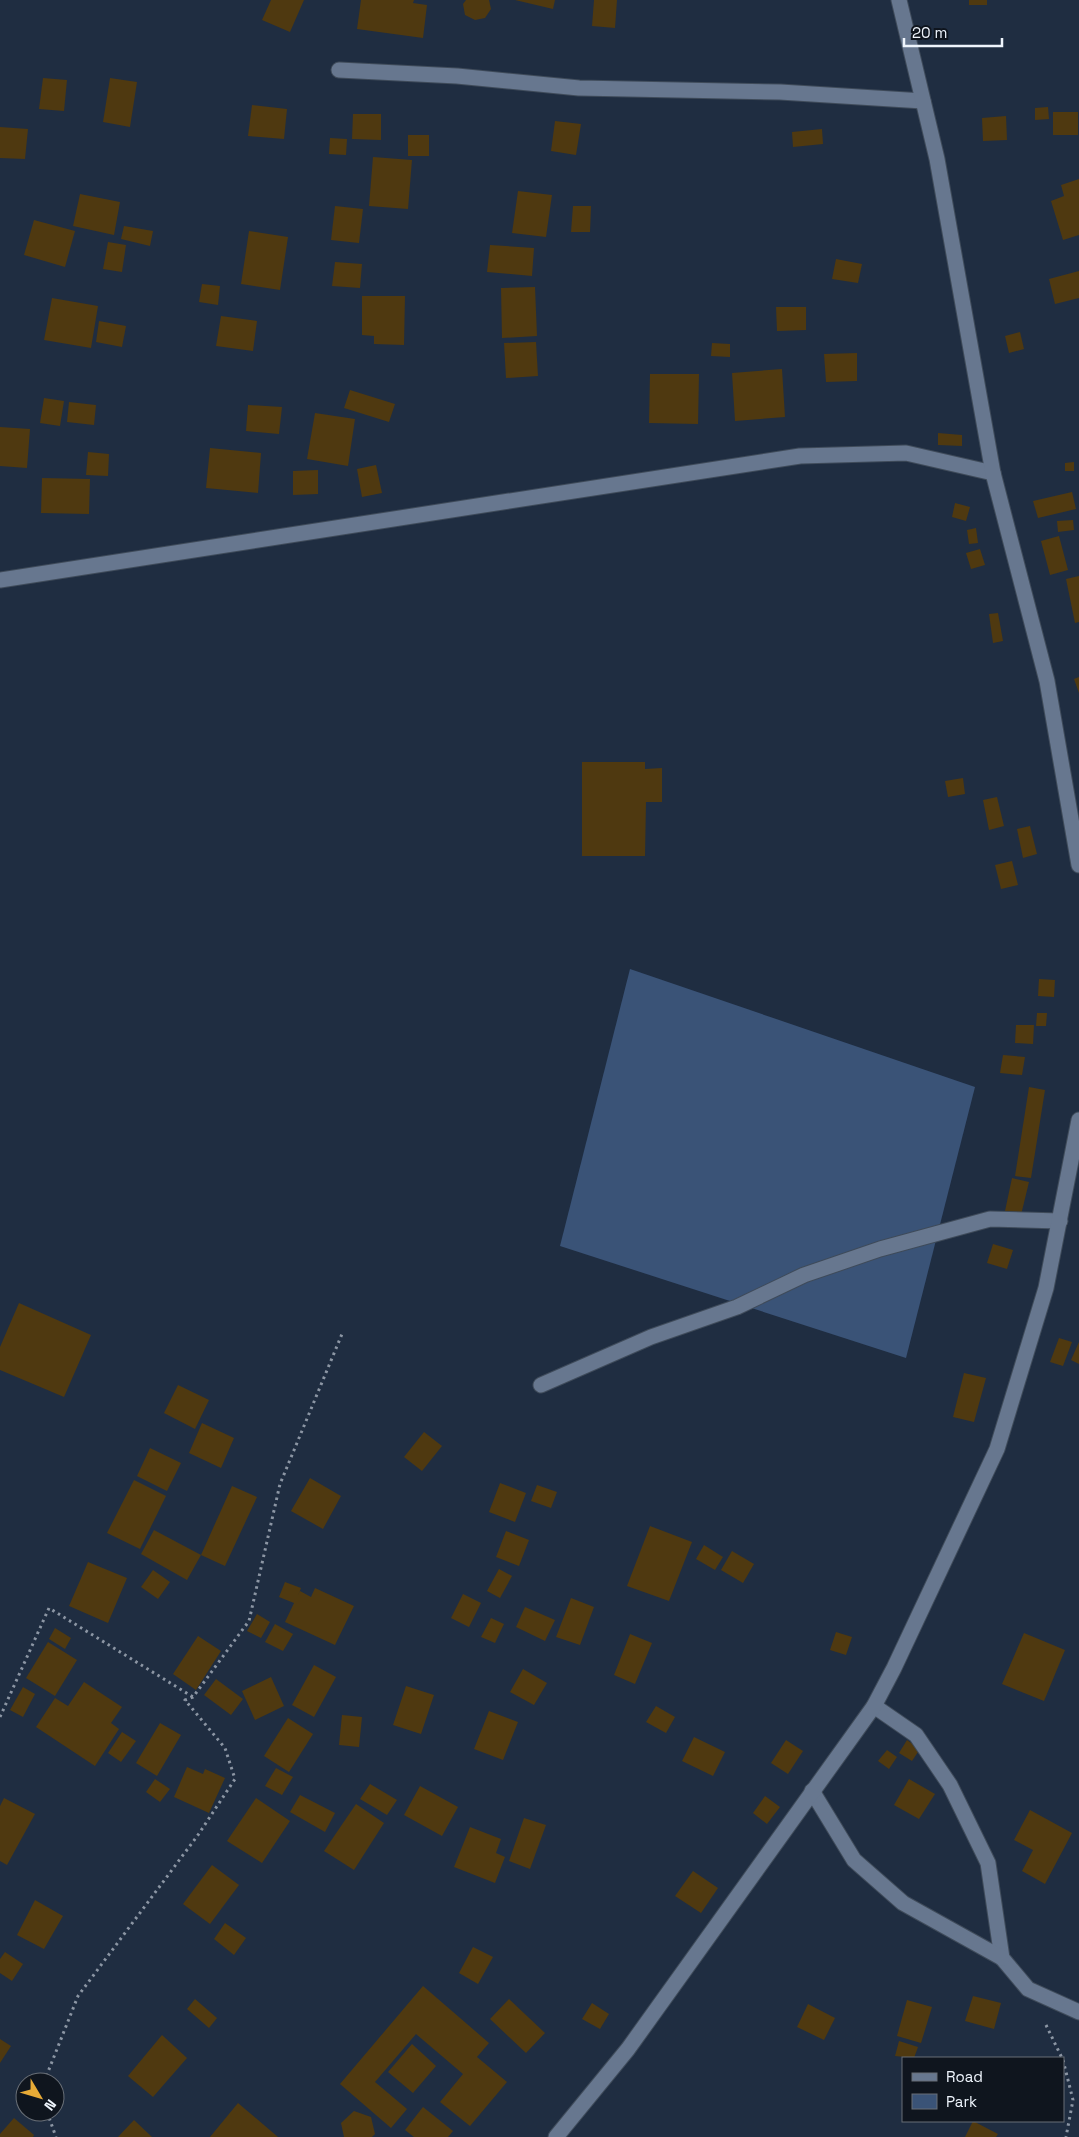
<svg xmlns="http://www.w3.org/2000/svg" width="1079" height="2137" font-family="'Space Grotesk',sans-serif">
<rect width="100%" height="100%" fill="#1f2d41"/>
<!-- green -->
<polygon fill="#3a5377" points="630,969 975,1087 906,1358 560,1246"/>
<!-- building -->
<g fill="#4f3910">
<polygon points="271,0 304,0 290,32 262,20"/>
<polygon points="361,0 414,0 413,3 427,5 423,38 357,29"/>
<polygon points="466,0 489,0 491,9 485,18 475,20 465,15 463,4"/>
<polygon points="515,0 555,0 553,9"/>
<polygon points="594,0 617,0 615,28 592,26"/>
<rect x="969" y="0" width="18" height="5"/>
<polygon points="43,78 67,80 64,111 39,109"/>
<polygon points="110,78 137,82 130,127 103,122"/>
<polygon points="252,105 287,109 284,139 248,136"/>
<polygon points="1048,107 1049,119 1035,120 1035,108"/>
<rect x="1053" y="112" width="25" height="23"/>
<polygon points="353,114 381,114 381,140 352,139"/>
<polygon points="1006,116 1007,140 983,141 982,118"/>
<polygon points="555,121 581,124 576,155 551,151"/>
<polygon points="0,127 28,129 25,159 0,158"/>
<polygon points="822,129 823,144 793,147 792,132"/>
<rect x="408" y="135" width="21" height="21"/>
<polygon points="330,138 347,139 346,155 329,154"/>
<polygon points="373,157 412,160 408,209 369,206"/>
<polygon points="1079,179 1079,235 1063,240 1051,201 1064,196 1061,185"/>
<polygon points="518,191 552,195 546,237 512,233"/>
<polygon points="80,194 120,202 114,235 73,226"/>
<polygon points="335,206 363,209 359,243 331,240"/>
<polygon points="573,206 591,206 590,232 571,232"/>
<polygon points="34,220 75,231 65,267 24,255"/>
<polygon points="124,226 153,231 150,246 121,239"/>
<polygon points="249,231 288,237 280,290 241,284"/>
<polygon points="108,242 126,245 122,272 103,269"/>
<polygon points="490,245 534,248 532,276 487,272"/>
<polygon points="836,259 862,264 858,283 832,279"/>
<polygon points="335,262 362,264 360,288 332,286"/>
<polygon points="1079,271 1079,298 1055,304 1049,279"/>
<polygon points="202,284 220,286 218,305 199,302"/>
<polygon points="535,287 537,336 502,338 501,288"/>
<polygon points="362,296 405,296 404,345 374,344 374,336 362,335"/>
<polygon points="52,298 98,306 91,348 44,340"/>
<polygon points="776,307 806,307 806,330 777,331"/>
<polygon points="221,316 257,321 253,351 216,346"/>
<polygon points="99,321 126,326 122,347 96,342"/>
<polygon points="1020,332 1024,349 1009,353 1005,336"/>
<polygon points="536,342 538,376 506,378 504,343"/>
<polygon points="712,343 730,344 730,357 711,356"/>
<polygon points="857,353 857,381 826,382 824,354"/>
<polygon points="782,369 785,417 735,421 732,373"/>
<polygon points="650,374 699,374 698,424 649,423"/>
<polygon points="350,390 395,404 389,422 344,408"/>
<polygon points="44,398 64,401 60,426 40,423"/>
<polygon points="69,402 96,405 94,425 67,422"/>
<polygon points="248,405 282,407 279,434 246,431"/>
<polygon points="315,413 355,419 348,466 307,459"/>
<polygon points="0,427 30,429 27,468 0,466"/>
<polygon points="938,433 962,435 962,446 938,445"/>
<polygon points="210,448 261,453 258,493 206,488"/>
<polygon points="88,452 109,454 108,476 86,475"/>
<polygon points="1074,462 1074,471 1065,471 1065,463"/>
<polygon points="376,465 382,493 362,497 357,469"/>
<polygon points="318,470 318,494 293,495 293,471"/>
<polygon points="42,478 90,479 89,514 41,513"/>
<polygon points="1072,492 1076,509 1038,518 1033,501"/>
<polygon points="955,503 970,507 966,521 952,517"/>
<polygon points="1073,520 1074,530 1058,532 1057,521"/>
<polygon points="976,528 978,543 969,544 967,530"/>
<polygon points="1059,536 1068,570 1050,575 1041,541"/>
<polygon points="980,549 985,565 971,569 966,553"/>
<polygon points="1079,576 1079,622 1075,623 1066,579"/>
<polygon points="998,613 1003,641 993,643 989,614"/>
<polygon points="1079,677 1079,693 1074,679"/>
<polygon points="582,762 645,762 645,769 662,768 662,802 646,802 645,856 582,856"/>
<polygon points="963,778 965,794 948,797 945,781"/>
<polygon points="997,797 1004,826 989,830 983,800"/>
<polygon points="1030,826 1037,854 1023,858 1017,829"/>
<polygon points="1012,861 1018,885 1001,889 995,865"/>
<polygon points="1039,979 1055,980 1054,997 1038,996"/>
<polygon points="1037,1013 1047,1013 1046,1026 1036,1026"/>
<polygon points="1016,1025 1034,1025 1033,1044 1015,1043"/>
<polygon points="1003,1055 1025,1057 1022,1075 1000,1073"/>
<polygon points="1029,1087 1045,1090 1031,1178 1015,1176"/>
<polygon points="1012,1178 1029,1182 1021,1215 1005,1211"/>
<polygon points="993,1244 1013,1250 1007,1269 987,1263"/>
<polygon points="19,1303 91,1335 64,1397 0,1370 0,1347"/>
<polygon points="1059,1338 1072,1342 1063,1366 1050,1362"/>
<polygon points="1079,1342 1079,1364 1071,1360"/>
<polygon points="964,1373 986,1378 974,1422 953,1417"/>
<polygon points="178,1385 209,1400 195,1429 164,1413"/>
<polygon points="202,1423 234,1438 221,1468 189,1453"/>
<polygon points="424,1432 442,1446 422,1471 404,1457"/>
<polygon points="150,1448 181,1463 167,1491 137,1476"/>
<polygon points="310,1478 341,1496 323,1529 291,1511"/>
<polygon points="134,1480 166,1496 140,1549 107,1533"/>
<polygon points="500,1483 526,1493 515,1522 489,1512"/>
<polygon points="537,1485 557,1492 551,1508 531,1501"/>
<polygon points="232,1486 257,1497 225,1566 201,1555"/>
<polygon points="650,1526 692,1542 669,1601 627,1586"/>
<polygon points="154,1530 201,1555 187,1580 141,1554"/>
<polygon points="506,1531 529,1540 519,1566 496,1557"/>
<polygon points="704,1545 723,1557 715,1570 696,1559"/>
<polygon points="732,1551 754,1564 743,1583 721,1570"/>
<polygon points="88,1562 127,1578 108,1623 69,1606"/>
<polygon points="499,1569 512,1576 500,1598 487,1591"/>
<polygon points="153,1570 170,1582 158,1599 141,1587"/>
<polygon points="285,1582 301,1588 298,1596 300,1591 311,1597 315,1588 354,1606 335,1645 285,1622 294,1603 279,1597"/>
<polygon points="463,1594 481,1603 469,1627 451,1618"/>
<polygon points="571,1598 594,1607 580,1645 556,1637"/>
<polygon points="525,1607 555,1620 545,1641 516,1627"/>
<polygon points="257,1614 270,1622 261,1638 247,1631"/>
<polygon points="491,1618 504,1624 495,1643 481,1637"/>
<polygon points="275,1624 293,1634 283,1651 265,1642"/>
<polygon points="55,1628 71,1638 65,1649 49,1639"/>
<polygon points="836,1632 852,1637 846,1655 830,1650"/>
<polygon points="1024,1633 1065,1650 1044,1701 1002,1684"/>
<polygon points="630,1634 652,1643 635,1684 614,1675"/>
<polygon points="198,1636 221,1651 196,1690 173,1674"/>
<polygon points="48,1642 77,1660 55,1696 26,1678"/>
<polygon points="314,1665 336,1677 314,1717 292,1705"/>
<polygon points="523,1669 547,1683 534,1705 510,1692"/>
<polygon points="271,1677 284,1706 255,1720 242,1691"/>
<polygon points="216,1679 243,1699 231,1715 204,1695"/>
<polygon points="84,1682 122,1707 111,1723 119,1729 95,1766 36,1727 55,1698 68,1706"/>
<polygon points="406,1686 434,1695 421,1734 393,1725"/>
<polygon points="23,1687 35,1694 23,1717 10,1710"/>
<polygon points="656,1706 675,1717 666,1733 646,1722"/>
<polygon points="489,1711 518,1722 503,1760 474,1749"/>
<polygon points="342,1715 362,1717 359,1747 339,1745"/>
<polygon points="288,1718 313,1734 289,1772 264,1756"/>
<polygon points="160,1723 181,1735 157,1776 136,1763"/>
<polygon points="122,1732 136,1741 121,1762 108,1753"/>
<polygon points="694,1737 725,1752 713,1776 682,1761"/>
<polygon points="786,1740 803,1751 788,1774 771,1763"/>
<polygon points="907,1740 920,1749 912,1761 899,1753"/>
<polygon points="887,1750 897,1757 889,1769 878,1761"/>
<polygon points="187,1767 203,1774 205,1769 225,1778 209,1813 174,1797"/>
<polygon points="276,1768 293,1777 282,1795 265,1786"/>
<polygon points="155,1779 170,1789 160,1802 146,1792"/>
<polygon points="909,1779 935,1794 919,1819 894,1805"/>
<polygon points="370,1784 397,1800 387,1815 360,1799"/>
<polygon points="420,1786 458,1807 442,1836 404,1815"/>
<polygon points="300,1795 335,1813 325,1832 290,1812"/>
<polygon points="765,1796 780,1807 767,1824 753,1813"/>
<polygon points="4,1798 35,1814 7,1865 0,1861 0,1806"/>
<polygon points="256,1798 290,1821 262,1863 227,1841"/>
<polygon points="356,1804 384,1823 354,1870 324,1851"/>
<polygon points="1030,1810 1072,1833 1045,1884 1022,1871 1033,1850 1014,1840"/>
<polygon points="524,1818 546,1825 530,1869 509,1861"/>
<polygon points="470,1827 501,1839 496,1853 505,1857 495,1883 454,1867"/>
<polygon points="212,1865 239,1885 210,1924 183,1904"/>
<polygon points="693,1871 718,1888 701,1913 675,1896"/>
<polygon points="35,1900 63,1916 44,1949 17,1935"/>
<polygon points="225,1923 246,1938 234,1955 214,1939"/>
<polygon points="473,1947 493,1957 478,1984 459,1973"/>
<polygon points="5,1952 23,1964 12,1981 0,1973 0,1959"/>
<polygon points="423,1986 489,2043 477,2057 507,2082 470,2126 440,2102 463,2074 416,2034 375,2082 407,2109 391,2128 340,2084"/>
<polygon points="973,1996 1001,2003 994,2029 965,2021"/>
<polygon points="195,1999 217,2018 209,2028 187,2009"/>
<polygon points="509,1999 545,2033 526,2053 490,2019"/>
<polygon points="907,2000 932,2007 921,2043 897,2036"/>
<polygon points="592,2003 609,2014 600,2029 582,2019"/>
<polygon points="808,2004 835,2018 824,2040 797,2027"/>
<polygon points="162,2035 187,2058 153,2097 128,2076"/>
<polygon points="0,2039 11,2046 0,2063"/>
<polygon points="899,2041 918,2047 914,2058 895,2056"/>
<polygon points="412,2044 436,2066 413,2093 388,2072"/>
<polygon points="238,2103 278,2137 210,2137"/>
<polygon points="423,2107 453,2131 448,2137 414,2137 405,2130"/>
<polygon points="354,2111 371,2117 375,2134 372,2137 344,2137 341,2123"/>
<polygon points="14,2118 34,2135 33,2137 0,2137 0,2134"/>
<polygon points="134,2120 152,2137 118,2137"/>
<polygon points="973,2121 998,2134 996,2137 965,2137"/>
</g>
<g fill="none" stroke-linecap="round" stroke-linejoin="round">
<defs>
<g id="minor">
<polyline points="339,70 457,76 579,88 780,92 923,101"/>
<polyline points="0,580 800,456 906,453 993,473"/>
<polyline points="541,1385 651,1337 737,1307 804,1275 880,1249 990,1219 1060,1221"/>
<polyline points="874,1706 916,1735 950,1785 988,1863 1002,1958 1028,1989 1079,2012"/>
<polyline points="812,1791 854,1860 903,1903 1002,1958"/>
</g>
<g id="secondary">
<polyline points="899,0 937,159 993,473 1047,681 1079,865"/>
<polyline points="556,2137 628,2049 874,1706 894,1668 997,1449 1046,1288 1079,1120"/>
</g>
</defs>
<!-- minor casing -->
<use href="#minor" stroke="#3f4b5a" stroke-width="17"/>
<!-- secondary casing -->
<use href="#secondary" stroke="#3f4b5a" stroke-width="17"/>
<!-- path -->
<g stroke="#8c96a4" stroke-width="3" stroke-dasharray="2.5 4" stroke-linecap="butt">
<polyline points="0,1717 49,1608 193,1697"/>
<polyline points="1046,2025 1062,2058"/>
<polyline points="1063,2060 1073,2100 1066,2137"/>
<polyline points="44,2082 78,1996 198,1835 235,1779 225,1748 185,1700 193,1697 249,1621 280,1484 342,1334"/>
<polyline points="47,2112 56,2137"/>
</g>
<!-- minor -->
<use href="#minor" stroke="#67778f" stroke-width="15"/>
<!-- secondary -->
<use href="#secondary" stroke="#67778f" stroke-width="15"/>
</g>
<!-- legend -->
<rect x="902" y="2057" width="162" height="65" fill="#0f151e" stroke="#696f77"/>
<rect x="912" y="2073" width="25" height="8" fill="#67778f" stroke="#696f77"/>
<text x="946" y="2082" font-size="15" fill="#eff5fd">Road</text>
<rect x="912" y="2094" width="25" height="15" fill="#3a5377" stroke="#696f77"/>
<text x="946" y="2107" font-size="15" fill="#eff5fd">Park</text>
<!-- north arrow -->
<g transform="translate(40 2097) rotate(128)"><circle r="24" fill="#0f151e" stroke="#696f77"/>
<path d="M0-4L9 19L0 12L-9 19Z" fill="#e8ab37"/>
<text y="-8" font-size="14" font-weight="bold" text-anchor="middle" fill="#eff5fd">N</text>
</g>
<!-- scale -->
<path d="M904 38v8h98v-8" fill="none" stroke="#eff5fd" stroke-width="2.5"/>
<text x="912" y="38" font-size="15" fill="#eff5fd" stroke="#0f151e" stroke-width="4" paint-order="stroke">20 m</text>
</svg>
